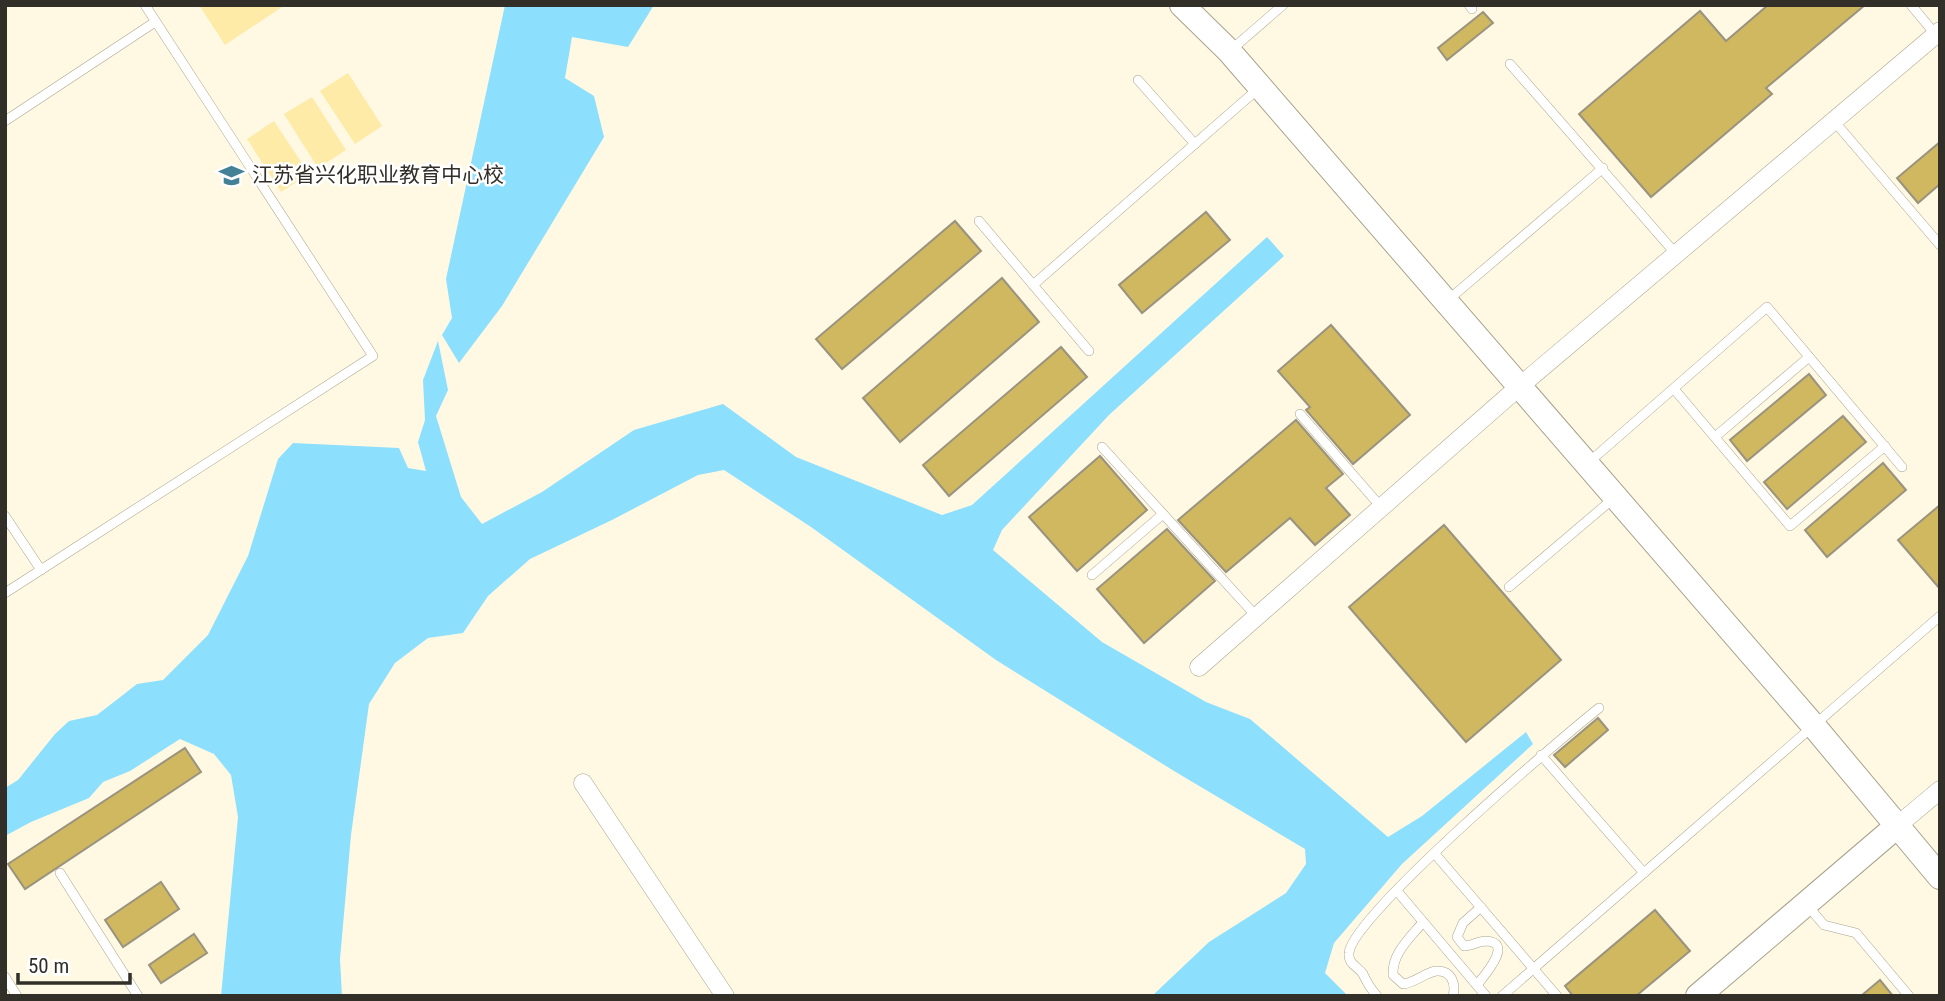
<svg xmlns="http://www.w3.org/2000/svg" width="1945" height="1001" font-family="'Roboto Condensed','Noto Sans SC',sans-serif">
<rect width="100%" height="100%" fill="#fff9e3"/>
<!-- green -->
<g fill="#fdeba7">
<polygon points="199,5 285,5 225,45"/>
<polygon points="348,73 382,126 355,144 320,91"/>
<polygon points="312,97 346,150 318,168 284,114"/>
<polygon points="274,121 309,174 281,192 247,139"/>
</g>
<!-- water -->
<g fill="#8ddffe">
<polygon points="505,5 654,5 628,47 572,37 565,78 594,96 604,137 502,306 459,363 442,335 452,318 446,279"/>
<polygon points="1267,237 1284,256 1109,415 1002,530 993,550 1102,642 1206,702 1250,719 1388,837 1422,816 1526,732 1533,744 1402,864 1334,943 1325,973 1348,996 1152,996 1209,942 1286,893 1306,864 1305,849 1174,771 996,660 811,527 724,470 698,475 612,520 530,559 488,596 463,633 428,638 395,663 369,704 351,835 340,959 342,996 221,996 238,817 231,775 214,754 180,739 130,771 103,782 89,798 31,822 5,836 5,788 18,780 55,734 69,721 97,715 137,684 163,680 208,635 248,556 278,459 293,443 399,448 408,468 426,471 418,442 425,420 423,380 438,341 448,390 436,416 461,497 482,524 542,492 634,430 723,404 796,457 942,515 972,505"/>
</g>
<!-- building -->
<g fill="#cfb85f" stroke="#99937f" stroke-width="2">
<polygon points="1768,5 1865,5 1766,88 1772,94 1651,197 1579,114 1700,11 1726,41"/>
<polygon points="1483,12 1493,23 1447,60 1438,48"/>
<polygon points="1940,142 1940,184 1918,203 1897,178"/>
<polygon points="1206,212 1230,240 1142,313 1119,285"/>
<polygon points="955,221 981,251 842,369 816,339"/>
<polygon points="1002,278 1039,322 900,442 863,398"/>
<polygon points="1331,325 1410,415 1353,464 1306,410 1310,407 1278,371"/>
<polygon points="1061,347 1087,377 949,496 923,465"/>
<polygon points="1809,374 1826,395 1747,461 1730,440"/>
<polygon points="1843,416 1866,442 1787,509 1764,482"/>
<polygon points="1296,420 1343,474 1326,488 1350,515 1315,545 1290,518 1226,572 1178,520"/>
<polygon points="1100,456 1147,510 1077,571 1029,517"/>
<polygon points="1883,463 1906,490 1827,557 1805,530"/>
<polygon points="1940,505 1940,589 1898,540"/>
<polygon points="1444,525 1561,660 1466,742 1349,607"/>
<polygon points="1167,529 1215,581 1144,643 1097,589"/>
<polygon points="1598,718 1608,730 1565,767 1554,755"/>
<polygon points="185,748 201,772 25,889 8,864"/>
<polygon points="161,882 179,909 123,947 105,920"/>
<polygon points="1655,910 1690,951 1636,996 1573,996 1565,986"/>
<polygon points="194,934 207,953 161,983 149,965"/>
<polygon points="1880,980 1893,996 1861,996"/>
</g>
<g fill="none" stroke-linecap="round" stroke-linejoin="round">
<defs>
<g id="lane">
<polyline points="1469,5 1472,9"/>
<polyline points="1911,5 1936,35"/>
<polyline points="1231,50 1283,5"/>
<polyline points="1510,64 1676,254"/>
<polyline points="1138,80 1195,144"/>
<polyline points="5,121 155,22"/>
<polyline points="1834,121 1940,245"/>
<polyline points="979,221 1089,351"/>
<polyline points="1033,285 1259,88"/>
<polyline points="1447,301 1603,168"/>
<polyline points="1674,389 1790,526 1885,446"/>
<polyline points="1300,414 1381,507"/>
<polyline points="1715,437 1809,357"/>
<polyline points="1102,447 1257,617"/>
<polyline points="1588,463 1767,307 1902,467"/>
<polyline points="5,516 41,570"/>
<polyline points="1092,575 1163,514"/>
<polyline points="1509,587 1614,498"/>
<polyline points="5,593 373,356 145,5"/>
<polyline points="1541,755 1644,873"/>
<polyline points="1435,854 1557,996"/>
<polyline points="60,873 138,996"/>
<polyline points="1397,891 1486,996"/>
<polyline points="1807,905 1824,925 1856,933 1909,996"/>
<path d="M 1423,922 C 1410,938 1392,953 1393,975 L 1403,984 C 1415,983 1424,973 1436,971 C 1452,970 1456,984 1453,996"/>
<polyline points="5,977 17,996"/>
<path d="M 1477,985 C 1483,977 1515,942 1486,941 C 1478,941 1472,946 1464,946 L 1457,937 L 1463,923 L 1481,907"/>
<path d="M 1377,996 C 1370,988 1367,983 1363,974 C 1358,966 1348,965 1349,953 C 1351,917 1560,739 1599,708"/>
<polyline points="1502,996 1940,616"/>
</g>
<g id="street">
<polyline points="1199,667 1520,386 1940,31"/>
<polyline points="583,783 725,996"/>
<polyline points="1897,826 1940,790"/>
</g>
<g id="secondary">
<polyline points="1182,5 1229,51 1813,725 1940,877"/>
<polyline points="1698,996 1897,826"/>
</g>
</defs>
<!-- lane casing -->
<use href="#lane" stroke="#a8a38e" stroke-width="10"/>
<!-- street casing -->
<use href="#street" stroke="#a8a38e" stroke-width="19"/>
<!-- secondary casing -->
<use href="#secondary" stroke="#a8a38e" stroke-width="26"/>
<!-- lane -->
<use href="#lane" stroke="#fff" stroke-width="9"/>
<!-- street -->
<use href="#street" stroke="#fff" stroke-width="18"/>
<!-- secondary -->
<use href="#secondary" stroke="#fff" stroke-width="24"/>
</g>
<!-- icons -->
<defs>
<symbol id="school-bare" viewBox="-9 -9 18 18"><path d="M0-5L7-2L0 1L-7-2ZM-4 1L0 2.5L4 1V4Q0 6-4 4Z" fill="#438197" stroke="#fff" stroke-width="2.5" paint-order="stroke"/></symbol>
</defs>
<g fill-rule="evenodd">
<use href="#school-bare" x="214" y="158" width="35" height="35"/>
</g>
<g text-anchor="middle" stroke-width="5" stroke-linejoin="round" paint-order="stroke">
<!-- poi labels -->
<g font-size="21" fill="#312f27" stroke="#fff" text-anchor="start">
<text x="252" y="182">江苏省兴化职业教育中心校</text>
</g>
</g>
<!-- border -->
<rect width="1945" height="1001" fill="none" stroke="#312f27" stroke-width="14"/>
<!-- scale -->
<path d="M18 973v10h112v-10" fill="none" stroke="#312f27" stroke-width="3.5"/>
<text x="28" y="973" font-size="21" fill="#312f27" stroke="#ffffff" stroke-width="5" paint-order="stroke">50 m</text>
</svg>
